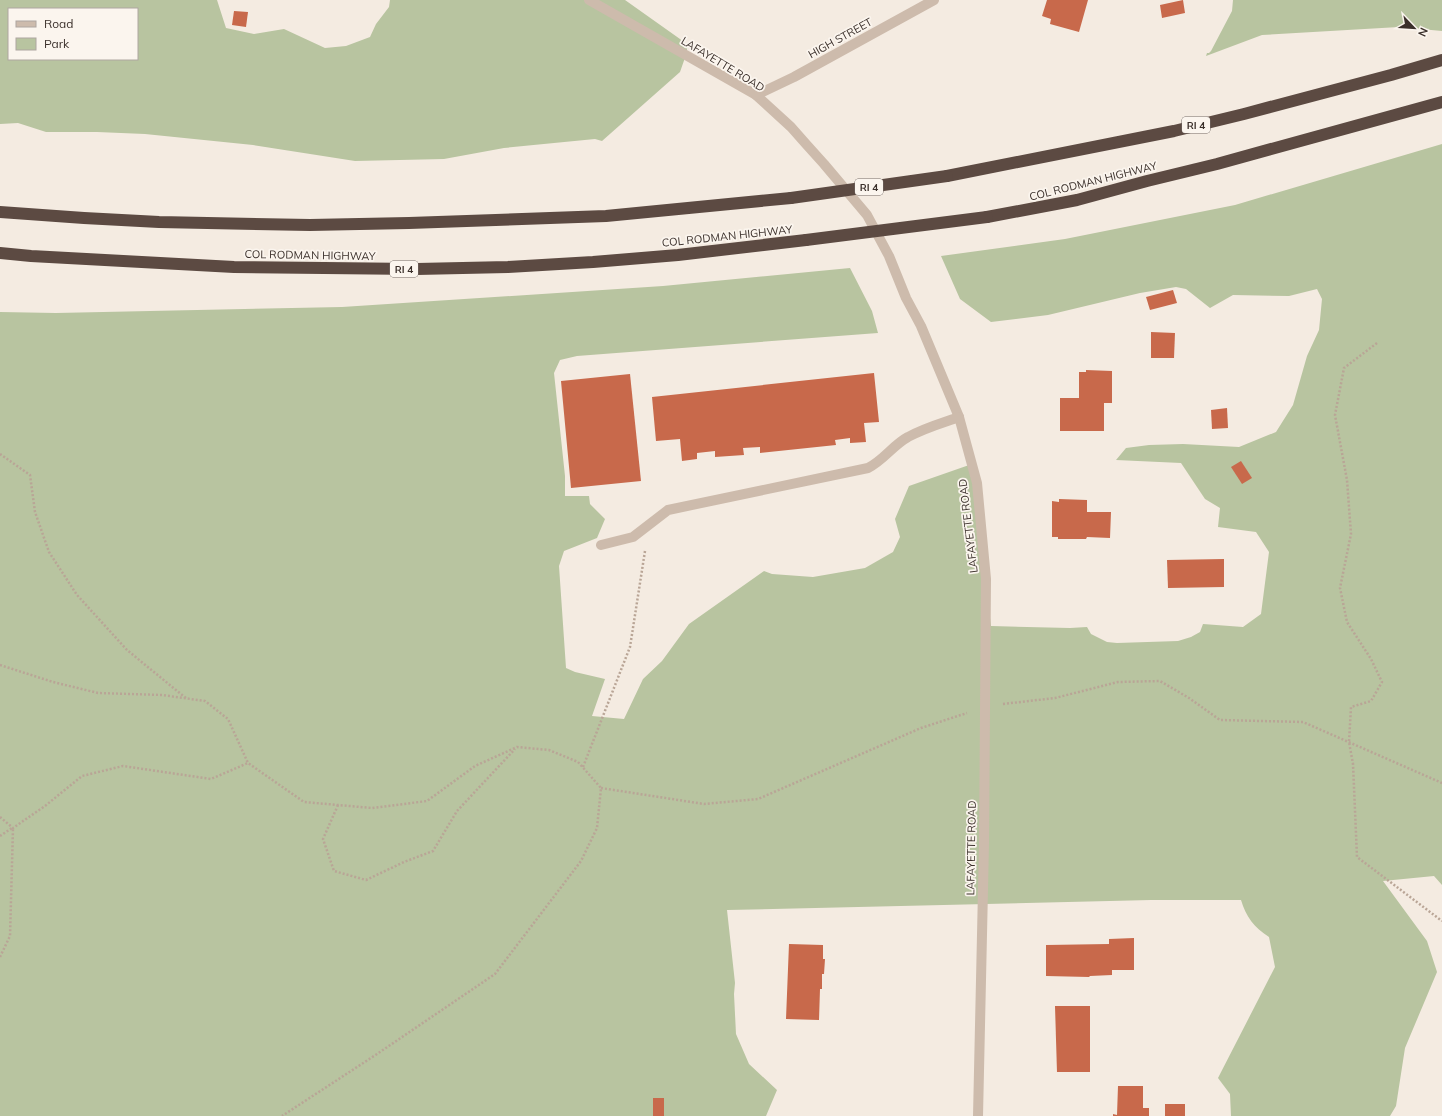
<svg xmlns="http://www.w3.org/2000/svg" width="1442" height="1116" font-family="Mulish,sans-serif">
<rect width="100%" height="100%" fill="#f4ebe1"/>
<!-- green -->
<g fill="#b8c4a0" fill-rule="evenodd">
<path d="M 0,0 L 217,0 L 226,28 L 254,34 L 284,29 L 325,48 L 346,46 L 370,37 L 376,24 L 389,7 L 390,0 L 625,0 L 680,39 L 687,45 L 687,52 L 680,72 L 602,141 L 595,139 L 504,148 L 444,159 L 355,161 L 253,145 L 145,134 L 97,132 L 46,132 L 18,123 L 0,124 ZM 9,9 L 137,9 L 137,59 L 9,59 Z"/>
<polygon points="1233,0 1442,0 1442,31 1399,27 1262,35 1206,56 1207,53 1209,53 1211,51 1232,11"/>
<path d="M 1442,144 L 1442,885 L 1434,876 L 1383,881 L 1427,941 L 1437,972 L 1405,1048 L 1396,1106 L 1390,1116 L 1231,1116 L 1230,1094 L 1218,1078 L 1275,967 L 1269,937 C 1254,927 1246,917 1241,900 L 1151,900 L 727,910 L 735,983 L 734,994 L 736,1034 L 749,1064 L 777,1090 L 766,1116 L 0,1116 L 0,312 L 56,313 L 342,307 L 663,286 L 850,268 L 872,311 L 878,333 L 577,356 L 560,360 L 554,373 L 565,476 L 565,496 L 589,496 L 590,504 L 605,519 L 597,538 L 564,551 L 559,566 L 566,668 L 575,672 L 605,679 L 592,716 L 624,719 L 643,679 L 662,661 L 689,624 L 764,571 L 772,574 L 813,577 L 865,568 L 893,552 L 900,537 L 895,519 L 909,486 L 972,464 L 991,626 L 1070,628 L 1087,627 L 1091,634 L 1107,642 L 1117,643 L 1178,641 L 1191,637 L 1200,632 L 1203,624 L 1243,627 L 1261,614 L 1269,552 L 1256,532 L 1218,527 L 1220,508 L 1205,499 L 1181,463 L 1116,460 L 1126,448 L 1149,445 L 1183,444 L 1239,447 L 1276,432 L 1293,405 L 1307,356 L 1319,330 L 1322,299 L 1317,289 L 1289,296 L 1233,295 L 1210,308 L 1186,289 L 1176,287 L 1140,293 L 1048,315 L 991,322 L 960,299 L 941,256 L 1065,239 L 1235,205 Z"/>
</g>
<!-- building -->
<g fill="#c8694b">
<polygon points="1047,0 1088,0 1079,32 1050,24 1051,19 1042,16"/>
<polygon points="1183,0 1185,13 1162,18 1160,5"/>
<polygon points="234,11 248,12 246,27 232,25"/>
<polygon points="1173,290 1177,303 1150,310 1146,297"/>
<polygon points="1151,332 1175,333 1174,358 1151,358"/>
<polygon points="1086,370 1112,371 1112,403 1104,403 1104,431 1060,431 1060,398 1079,398 1079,372 1086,372"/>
<polygon points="874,373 879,422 864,423 866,442 850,443 850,438 835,440 836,445 760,453 760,447 743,448 744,455 715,457 715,451 697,453 697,459 682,461 680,439 656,441 652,397"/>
<polygon points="630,374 641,481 571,488 561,381"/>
<polygon points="1227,408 1228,428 1212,429 1211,410"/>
<polygon points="1241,461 1252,478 1242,484 1231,467"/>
<polygon points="1059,499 1087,500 1087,512 1111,512 1110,538 1087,537 1086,539 1058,539 1058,537 1052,537 1052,501 1059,502"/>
<polygon points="1224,559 1224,587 1168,588 1167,560"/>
<polygon points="1134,938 1134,970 1112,970 1112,975 1090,976 1089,977 1046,976 1046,945 1109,944 1109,939"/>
<polygon points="789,944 823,945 823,959 825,959 824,974 822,974 822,989 820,989 819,1020 786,1019"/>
<polygon points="1055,1006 1090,1006 1090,1072 1057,1072"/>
<polygon points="1118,1086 1143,1086 1143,1108 1149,1108 1149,1116 1113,1116 1113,1114 1117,1115"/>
<rect x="653" y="1098" width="11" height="18"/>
<rect x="1165" y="1104" width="20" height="12"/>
</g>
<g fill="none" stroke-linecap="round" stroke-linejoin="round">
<!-- path -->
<g stroke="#b9a596" stroke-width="2.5" stroke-dasharray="2 2" stroke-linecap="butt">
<polyline points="1377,343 1344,368 1335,415 1347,480 1351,534 1340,588 1347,622 1371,659 1382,682 1371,701 1351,707 1349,742 1353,764 1357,857 1442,921"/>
<polyline points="0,454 30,475 35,512 49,552 77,595 127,650 187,699"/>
<polyline points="0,665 53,682 98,693 162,695 205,701 228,719 248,763 304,802 372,808 427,801 475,766 517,747 549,750 578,762 601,788 597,828 581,861 495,974 377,1054 282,1116"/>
<polyline points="1003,704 1055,698 1118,682 1160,681 1189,698 1220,720 1303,722 1442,783"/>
<polyline points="583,767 630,647 645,551"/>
<polyline points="601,788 704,804 758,799 921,728 967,713"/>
<polyline points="338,805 323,839 334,871 366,880 404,862 433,851 457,811 515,749"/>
<polyline points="0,817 13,828 45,806 82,776 123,766 211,779 248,763"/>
<polyline points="0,836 12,828"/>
<polyline points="0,957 10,936 13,828"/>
</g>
<!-- minor -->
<g stroke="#cdbbac" stroke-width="10">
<polyline points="589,0 756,95 791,127 806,144 824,164 867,215 889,256 906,298 921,326 959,417 977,483 986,579 984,844 978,1116"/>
<polyline points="756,95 794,77 934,0"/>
<path d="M 601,545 L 633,537 L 668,510 L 868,468 C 884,460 893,445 908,437 C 924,428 942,423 959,417"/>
</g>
<!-- highway -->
<g stroke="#5c4a42" stroke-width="12">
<polyline points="947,176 1174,131 1244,114 1391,75 1442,60"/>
<polyline points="0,212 84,218 159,222 310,225 409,223 606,216 791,198"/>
<polyline points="987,217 1077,200 1147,181 1217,164 1442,102"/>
<polyline points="0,253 31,256 234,267 417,269 508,267 593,262 678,255 806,240"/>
</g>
<!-- highway-bridge -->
<g stroke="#5c4a42" stroke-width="12">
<polyline points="791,198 947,176"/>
<polyline points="806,240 987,217"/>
</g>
</g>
<g text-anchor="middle" stroke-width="3.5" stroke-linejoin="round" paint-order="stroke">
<!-- shield labels -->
<g fill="#fbf5ee" stroke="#756b66" stroke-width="1">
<rect x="1182" y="117" width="28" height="16" rx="3"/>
<rect x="855" y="179" width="28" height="16" rx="3"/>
<rect x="390" y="261" width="28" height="16" rx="3"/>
</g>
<g font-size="10" font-weight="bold" fill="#3b302b">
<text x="1196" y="129">RI 4</text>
<text x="869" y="191">RI 4</text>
<text x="404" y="273">RI 4</text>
</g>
<!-- street labels -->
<g font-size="11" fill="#3b302b" stroke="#fbf5ee">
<text transform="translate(840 38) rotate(-29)" y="4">HIGH STREET</text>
<text transform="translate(723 64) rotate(31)" y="4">LAFAYETTE ROAD</text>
<text transform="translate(1093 181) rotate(-14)" y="4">COL RODMAN HIGHWAY</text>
<text transform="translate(727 236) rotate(-6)" y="4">COL RODMAN HIGHWAY</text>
<text transform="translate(310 255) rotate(1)" y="4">COL RODMAN HIGHWAY</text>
<text transform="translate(968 526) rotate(-97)" y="4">LAFAYETTE ROAD</text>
<text transform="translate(971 848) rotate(-89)" y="4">LAFAYETTE ROAD</text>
</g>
</g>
<!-- legend -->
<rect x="8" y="8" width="130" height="52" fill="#fbf5ee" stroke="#aea6a0"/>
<rect x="16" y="21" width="20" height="6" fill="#cdbbac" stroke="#aea6a0"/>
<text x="44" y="28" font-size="12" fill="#3b302b">Road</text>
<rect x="16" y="38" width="20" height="12" fill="#b8c4a0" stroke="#aea6a0"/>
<text x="44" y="48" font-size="12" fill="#3b302b">Park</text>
<!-- north arrow -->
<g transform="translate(1414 28) rotate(115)" stroke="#fbf5ee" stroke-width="3" paint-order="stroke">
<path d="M0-3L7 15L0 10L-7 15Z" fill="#3b302b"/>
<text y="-6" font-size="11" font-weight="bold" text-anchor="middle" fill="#3b302b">N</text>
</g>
</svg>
